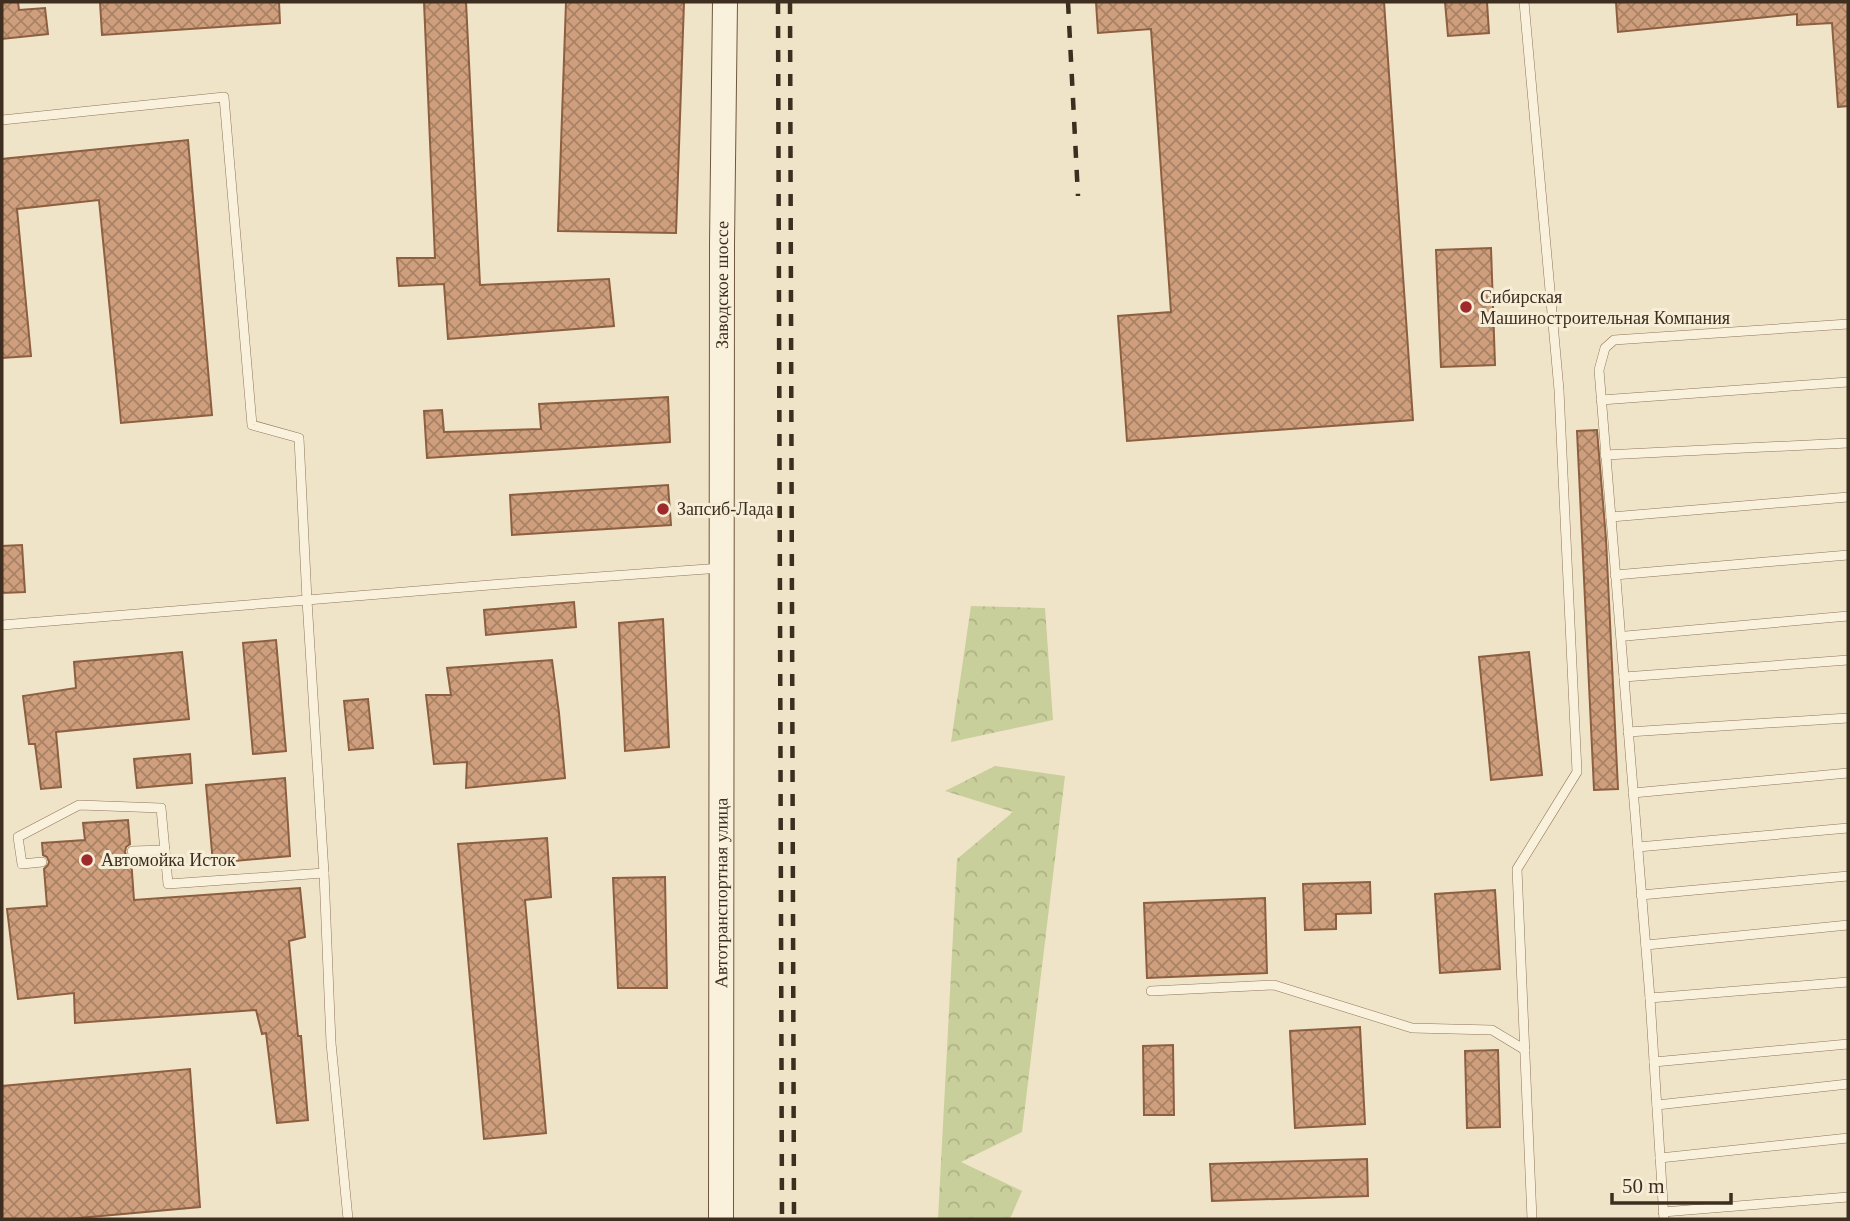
<svg xmlns="http://www.w3.org/2000/svg" width="1850" height="1221" font-family="Georgia,serif">
<defs>
<pattern id="forest-crowns" width="20" height="18" patternUnits="userSpaceOnUse" patternTransform="scale(1.75)"><rect width="20" height="18" fill="#c9cf9b"/><path d="M2 6a3 3 0 1 1 6 0M12 15a3 3 0 1 1 6 0" fill="none" stroke="#aeb285"/></pattern>
<pattern id="building-cross-hatch" width="8" height="8" patternUnits="userSpaceOnUse" patternTransform="scale(1.75)"><rect width="8" height="8" fill="#cf9f7d"/><path d="M0 0l8 8M0 8l8-8" fill="none" stroke="#a98266"/></pattern>
</defs>
<rect width="100%" height="100%" fill="#f0e4c8"/>
<!-- forest -->
<g fill="url(#forest-crowns)">
<polygon points="971,606 1045,608 1053,720 951,742"/>
<polygon points="995,766 1065,776 1022,1132 961,1162 1022,1191 1010,1219 938,1219 957,859 1013,812 945,791"/>
</g>
<!-- building -->
<g fill="url(#building-cross-hatch)" stroke="#8d5f41" stroke-width="2">
<polygon points="2,2 18,2 19,10 45,8 48,34 2,39"/>
<polygon points="100,2 279,2 280,23 102,35"/>
<polygon points="424,2 466,2 480,285 609,279 614,326 448,339 444,284 399,286 397,258 435,258"/>
<polygon points="566,2 684,2 676,233 558,231"/>
<polygon points="1096,2 1384,2 1413,420 1127,441 1118,316 1171,312 1151,29 1098,33"/>
<polygon points="1445,2 1487,2 1489,33 1448,36"/>
<polygon points="1616,2 1848,2 1848,106 1838,107 1832,23 1797,25 1797,14 1618,32"/>
<polygon points="188,140 212,415 121,423 99,200 17,209 31,356 2,358 2,159"/>
<polygon points="1491,248 1495,365 1441,367 1436,250"/>
<polygon points="668,397 670,442 427,458 424,411 442,410 444,432 541,429 539,404"/>
<polygon points="1597,430 1606,539 1618,789 1594,790 1577,431"/>
<polygon points="668,485 671,525 512,535 510,495"/>
<polygon points="22,545 25,592 2,593 2,546"/>
<polygon points="574,602 576,627 486,635 484,610"/>
<polygon points="663,619 669,747 625,751 619,623"/>
<polygon points="276,640 286,751 253,754 243,643"/>
<polygon points="182,652 189,719 56,732 61,787 41,789 35,744 29,744 23,696 76,688 74,662"/>
<polygon points="1529,652 1542,775 1491,780 1479,657"/>
<polygon points="552,660 559,713 565,778 466,788 467,762 434,764 426,695 451,695 447,668"/>
<polygon points="368,699 373,748 349,750 344,701"/>
<polygon points="190,754 192,783 137,788 134,759"/>
<polygon points="285,778 290,856 213,863 206,785"/>
<polygon points="128,820 130,844 126,847 125,852 126,855 131,858 134,900 300,888 305,937 289,941 298,1036 301,1036 308,1120 277,1123 266,1033 262,1034 256,1010 75,1023 74,993 18,999 7,909 47,906 44,869 48,865 49,862 47,857 43,855 42,843 85,840 83,823"/>
<polygon points="547,838 551,897 525,900 546,1133 484,1139 458,844"/>
<polygon points="665,877 667,988 618,988 613,878"/>
<polygon points="1370,882 1371,913 1336,914 1336,929 1305,930 1303,884"/>
<polygon points="1495,890 1500,969 1440,973 1435,894"/>
<polygon points="1265,898 1267,973 1147,978 1144,903"/>
<polygon points="1360,1027 1365,1124 1295,1128 1290,1031"/>
<polygon points="1173,1045 1174,1115 1144,1115 1143,1046"/>
<polygon points="1498,1050 1500,1127 1467,1128 1465,1051"/>
<polygon points="190,1069 200,1207 68,1219 2,1219 2,1086"/>
<polygon points="1367,1159 1368,1196 1212,1201 1210,1164"/>
</g>
<g fill="none" stroke-linecap="round" stroke-linejoin="round">
<defs>
<g id="lane">
<polyline points="1524,2 1559,390 1577,772 1517,869 1532,1219"/>
<polyline points="2,120 224,97 252,425 299,438 307,600 2,625"/>
<polyline points="1601,400 1848,382"/>
<polyline points="1605,455 1848,443"/>
<polyline points="1611,517 1848,497"/>
<polyline points="1615,575 1848,555"/>
<polyline points="1626,636 1848,616"/>
<polyline points="1624,677 1848,660"/>
<polyline points="1628,732 1848,718"/>
<polyline points="1633,793 1848,773"/>
<polyline points="1638,847 1848,828"/>
<polyline points="132,851 165,850"/>
<polyline points="42,862 22,864 18,837 79,805 161,808 168,884 324,873"/>
<polyline points="1641,895 1848,876"/>
<polyline points="1646,945 1848,925"/>
<polyline points="1151,991 1274,985 1412,1028 1492,1030 1525,1050"/>
<polyline points="1650,998 1599,370 1605,348 1614,340 1848,324"/>
<polyline points="1654,1062 1848,1044"/>
<polyline points="1657,1105 1848,1084"/>
<polyline points="1660,1158 1848,1138"/>
<polyline points="1663,1212 1848,1197"/>
<polyline points="348,1219 331,1043 324,873 307,600 502,584 721,568"/>
<polyline points="1664,1219 1650,998 1848,982"/>
</g>
<g id="secondary">
<path id="s1" d="M 721,1219 L 722,243 L 725,2"/>
</g>
</defs>
<!-- lane casing -->
<use href="#lane" stroke="#8d765c" stroke-width="10"/>
<!-- secondary casing -->
<use href="#secondary" stroke="#6f573f" stroke-width="26"/>
<!-- lane -->
<use href="#lane" stroke="#faf1dc" stroke-width="9"/>
<!-- secondary -->
<use href="#secondary" stroke="#faf1dc" stroke-width="24"/>
<!-- rail -->
<g stroke="#3d2e20" stroke-width="4.5" stroke-dasharray="12 12" stroke-linecap="butt">
<polyline points="778,2 782,1219"/>
<polyline points="790,2 794,1219"/>
<polyline points="1068,2 1078,196"/>
</g>
</g>
<!-- markers -->
<g fill="#9e2a2b" stroke="#f7eed8" stroke-width="2.5">
<circle cx="1466" cy="307" r="7"/>
<circle cx="663" cy="509" r="7"/>
<circle cx="87" cy="860" r="7"/>
</g>
<g text-anchor="middle" stroke-width="6" stroke-linejoin="round" paint-order="stroke">
<!-- street labels -->
<g font-size="18" fill="#3d2e20" stroke="#f7eed8">
<text dy="6" stroke="none"><textPath href="#s1" startOffset="934">Заводское шоссе</textPath></text>
<text dy="6" stroke="none"><textPath href="#s1" startOffset="326">Автотранспортная улица</textPath></text>
</g>
<!-- poi labels -->
<g font-size="18" fill="#3d2e20" stroke="#f7eed8" text-anchor="start">
<text x="1480" y="303">Сибирская<tspan x="1480" dy="21">Машиностроительная Компания</tspan></text>
<text x="677" y="515">Запсиб-Лада</text>
<text x="101" y="866">Автомойка Исток</text>
</g>
</g>
<!-- border -->
<rect width="1850" height="1221" fill="none" stroke="#3d2e20" stroke-width="7"/>
<!-- scale -->
<path d="M1612 1193v10h119v-10" fill="none" stroke="#3d2e20" stroke-width="3.5"/>
<text x="1622" y="1193" font-size="21" fill="#3d2e20" stroke="#f7eed8" stroke-width="5" paint-order="stroke">50 m</text>
</svg>
